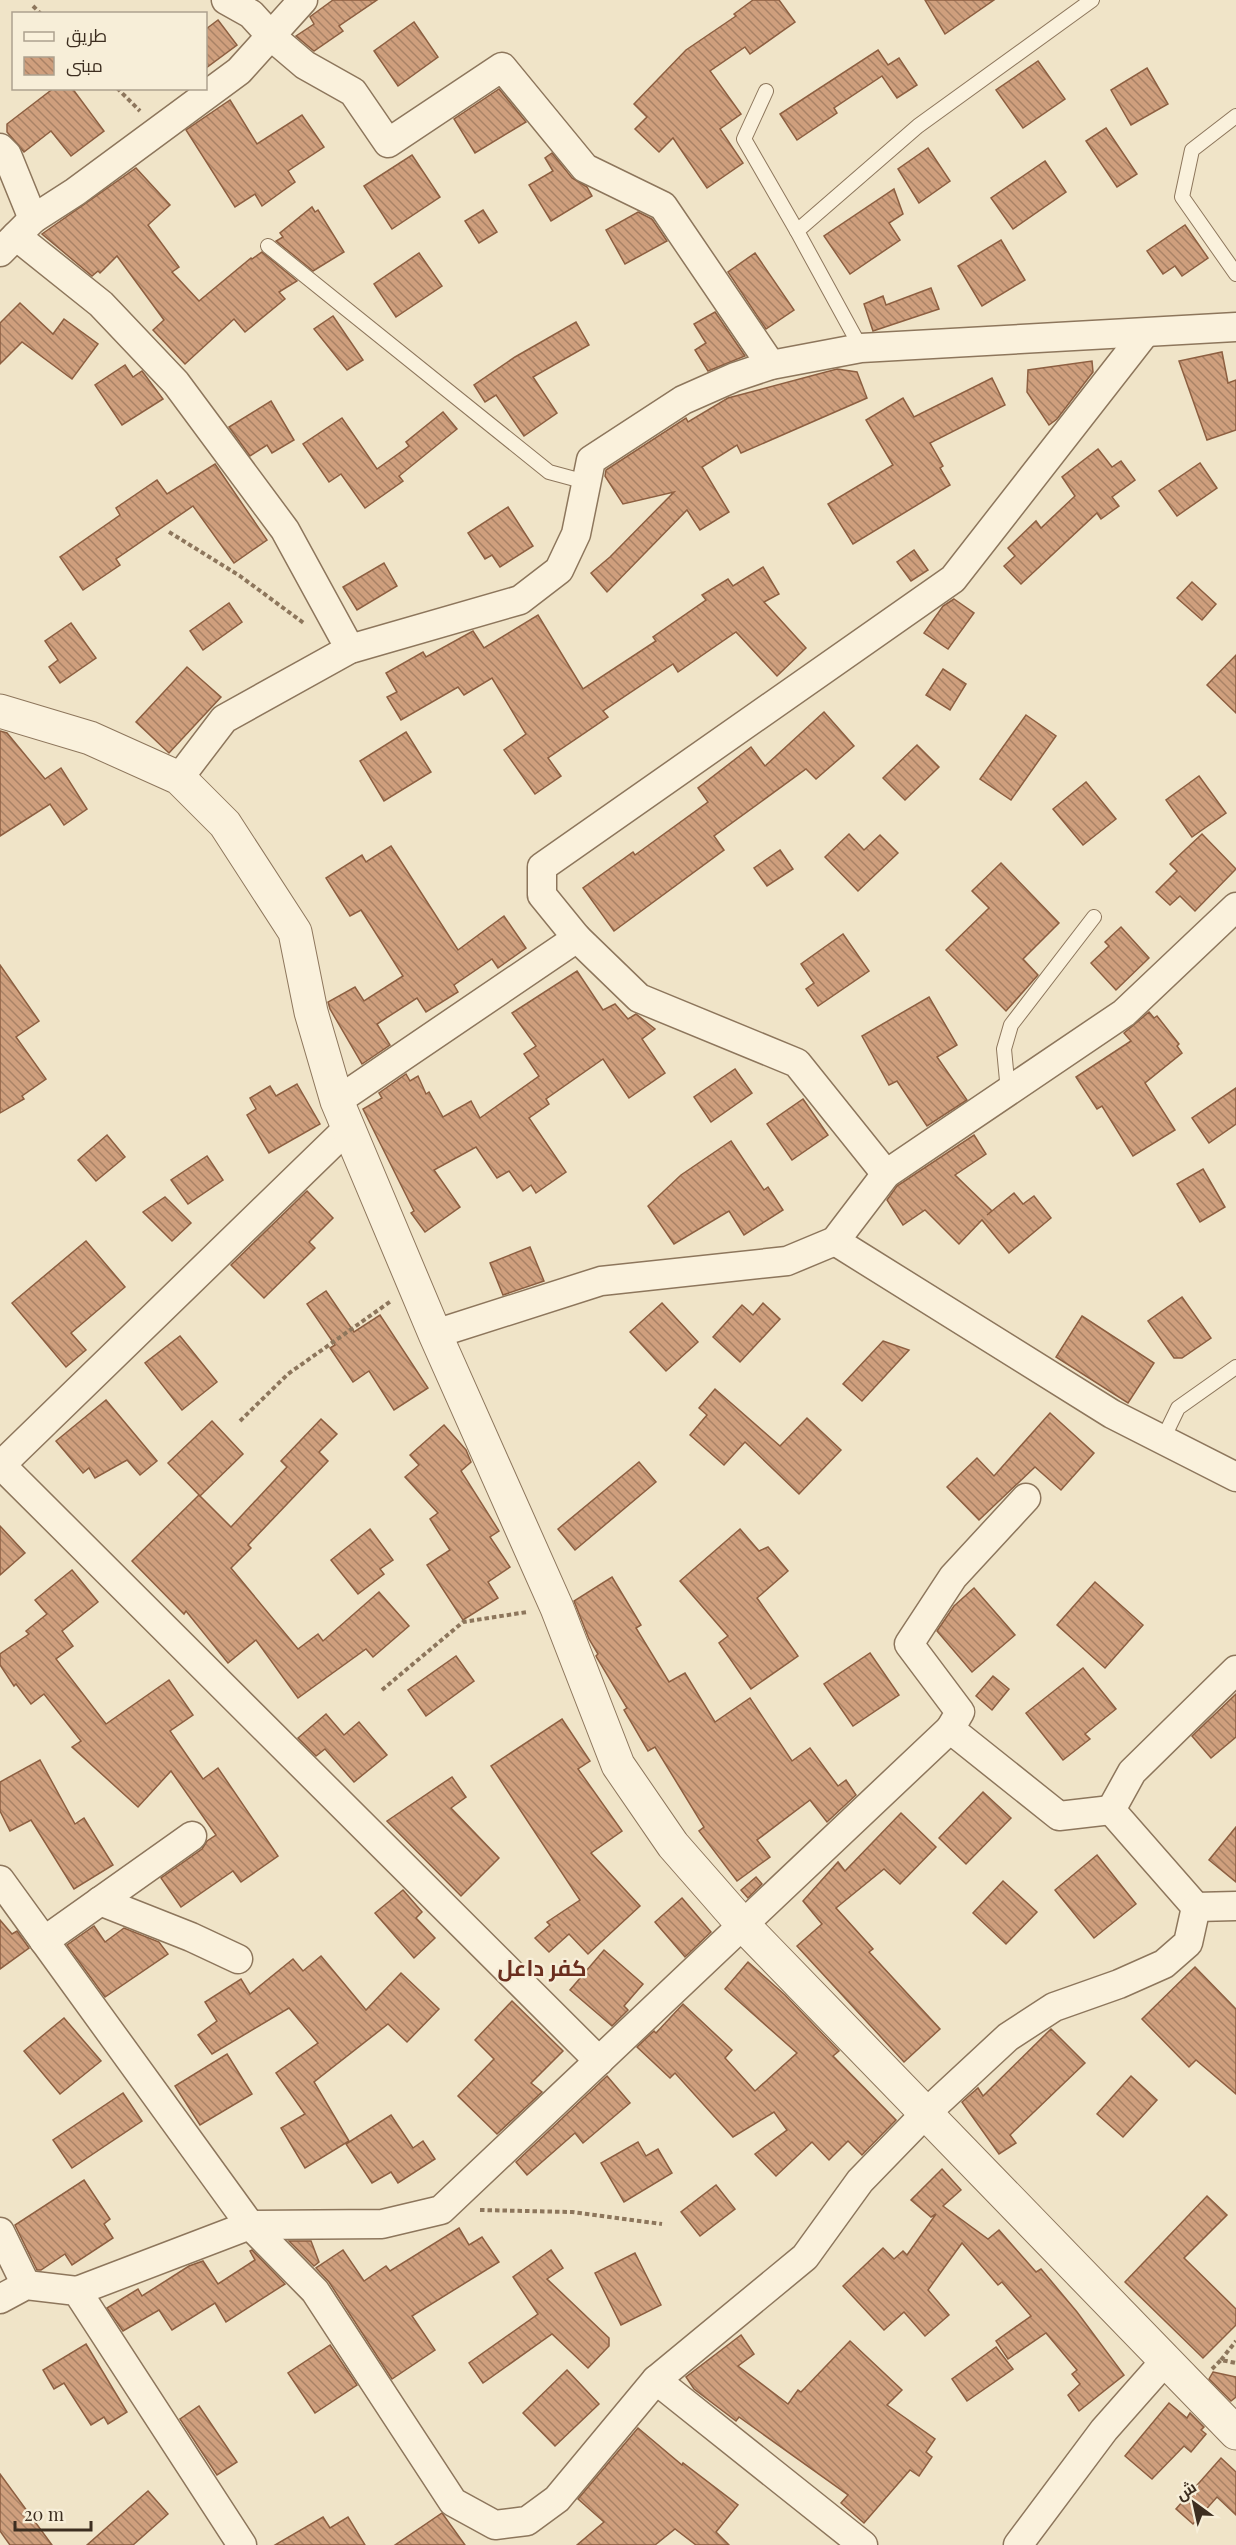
<svg xmlns="http://www.w3.org/2000/svg" width="1236" height="2545" font-family="'Playfair Display',Cairo,serif">
<defs>
<pattern id="building-back-hatch" width="6" height="6" patternUnits="userSpaceOnUse" patternTransform="scale(1.5)"><rect width="6" height="6" fill="#cf9f7d"/><path d="M-1 5l2 2M0 0l6 6M5-1l2 2" fill="none" stroke="#a98266"/></pattern>
</defs>
<rect width="100%" height="100%" fill="#f0e4c8"/>
<!-- building -->
<g fill="url(#building-back-hatch)" stroke="#8d5f41" stroke-width="1.5">
<polygon points="333,0 377,0 339,26 343,31 314,51 296,36 314,24 310,17 311,16"/>
<polygon points="753,0 779,0 795,22 750,54 745,47 710,71 741,114 720,129 743,163 707,188 673,138 659,152 635,129 647,117 634,104 686,50 736,16 734,14"/>
<polygon points="925,0 994,0 945,34"/>
<polygon points="218,20 237,45 206,68 206,29"/>
<polygon points="414,22 438,57 398,86 374,51"/>
<polygon points="878,50 888,65 899,58 917,85 897,98 882,76 834,108 837,113 797,140 780,114"/>
<polygon points="1038,61 1065,99 1023,128 996,90"/>
<polygon points="1147,68 1168,104 1131,125 1111,90"/>
<polygon points="54,88 72,88 104,131 71,156 51,131 24,152 7,132 7,124"/>
<polygon points="499,89 526,122 475,153 454,119"/>
<polygon points="230,100 257,144 302,115 324,147 288,171 295,182 262,206 255,194 235,207 186,130"/>
<polygon points="1106,128 1137,174 1117,187 1086,141"/>
<polygon points="928,148 950,181 919,203 898,169"/>
<polygon points="552,153 572,178 587,187 592,196 551,221 529,185 553,171 545,158"/>
<polygon points="412,155 440,197 392,229 364,186"/>
<polygon points="1045,161 1066,192 1013,229 991,198"/>
<polygon points="136,168 170,205 148,225 179,267 172,272 199,301 251,258 252,259 262,252 297,281 279,292 285,299 245,332 234,319 185,364 153,330 164,320 117,256 100,273 98,271 92,276 42,234"/>
<polygon points="894,189 903,214 889,223 900,240 850,274 824,236"/>
<polygon points="312,207 315,212 318,210 344,252 313,271 276,241 283,237 280,233"/>
<polygon points="483,210 497,232 479,243 465,221"/>
<polygon points="638,212 652,219 667,241 625,264 606,230"/>
<polygon points="1185,225 1208,258 1182,276 1175,266 1163,274 1147,251"/>
<polygon points="1001,240 1025,280 982,306 958,266"/>
<polygon points="419,253 442,286 396,317 374,284"/>
<polygon points="755,253 794,310 766,329 728,272"/>
<polygon points="931,288 939,309 873,331 864,304 883,296 886,305"/>
<polygon points="20,303 53,334 64,319 98,344 72,379 22,342 0,364 0,323"/>
<polygon points="715,312 745,356 708,371 695,350 706,343 694,324"/>
<polygon points="333,316 363,360 347,370 314,329"/>
<polygon points="576,322 589,345 533,377 557,413 524,436 496,395 485,402 474,385 515,357"/>
<polygon points="1222,352 1228,383 1236,380 1236,430 1207,440 1179,361"/>
<polygon points="1092,361 1093,372 1057,419 1049,425 1027,392 1028,370"/>
<polygon points="125,365 133,377 142,371 163,399 122,425 95,385"/>
<polygon points="837,369 857,372 867,398 741,453 737,445 702,467 729,512 700,530 687,510 607,592 591,573 610,557 674,492 623,504 605,476 606,470 686,418 688,422 728,398"/>
<polygon points="992,378 1005,405 930,443 943,466 940,468 950,485 853,544 828,504 893,465 866,420 903,398 914,417"/>
<polygon points="271,401 294,440 272,453 267,445 250,456 229,427"/>
<polygon points="443,412 457,429 399,476 403,481 365,508 341,474 329,482 303,444 342,418 377,469 409,446 406,442"/>
<polygon points="1098,449 1112,467 1121,461 1135,480 1112,497 1119,506 1101,519 1097,513 1021,584 1004,566 1015,556 1008,548 1036,521 1041,528 1075,496 1062,477"/>
<polygon points="1200,463 1217,488 1177,516 1159,491"/>
<polygon points="215,464 267,540 234,563 193,506 116,559 120,565 83,590 60,557 120,515 116,508 157,480 167,494"/>
<polygon points="508,507 533,546 500,567 492,555 485,559 468,533"/>
<polygon points="914,550 928,570 911,581 897,562"/>
<polygon points="384,563 397,586 357,610 343,587"/>
<polygon points="763,567 779,594 764,602 806,648 777,676 736,632 678,672 673,664 603,711 608,717 548,758 561,776 535,794 504,750 526,734 492,678 464,695 458,687 401,720 387,697 397,692 386,673 423,652 426,657 473,631 484,648 538,615 583,689 656,641 653,637 706,600 702,595 728,579 733,586"/>
<polygon points="1192,582 1216,604 1202,620 1177,598"/>
<polygon points="954,599 974,613 948,649 924,633 943,606"/>
<polygon points="229,603 242,622 203,650 190,631"/>
<polygon points="71,623 96,658 60,683 49,667 58,660 45,641"/>
<polygon points="1236,655 1236,713 1207,685"/>
<polygon points="187,667 221,697 169,753 136,722"/>
<polygon points="943,669 966,684 950,710 926,695"/>
<polygon points="824,712 854,746 816,779 806,769 714,836 724,850 614,931 583,888 633,852 635,855 708,802 698,788 751,747 765,766"/>
<polygon points="1026,715 1056,736 1011,800 980,779"/>
<polygon points="0,731 7,733 45,779 61,768 87,809 64,825 50,804 0,836"/>
<polygon points="406,732 431,772 384,801 360,761"/>
<polygon points="917,745 939,767 905,800 883,778"/>
<polygon points="1199,776 1226,813 1192,837 1166,800"/>
<polygon points="1086,782 1116,819 1083,845 1053,809"/>
<polygon points="849,834 864,850 880,835 898,853 858,891 825,857"/>
<polygon points="1202,834 1236,869 1195,911 1180,896 1170,905 1156,892 1177,871 1170,864"/>
<polygon points="391,846 458,950 504,916 526,948 498,968 492,959 454,985 458,992 426,1012 417,998 377,1024 390,1045 362,1064 330,1009 328,1002 355,987 364,1001 403,976 361,910 350,916 326,878 362,855 366,862"/>
<polygon points="780,850 793,869 767,886 754,868"/>
<polygon points="1001,863 1059,923 1023,959 1038,975 1006,1011 946,950 989,908 972,891"/>
<polygon points="1121,927 1149,958 1116,990 1091,963 1109,946 1105,942"/>
<polygon points="843,934 869,971 818,1006 806,989 814,983 801,964"/>
<polygon points="0,965 39,1021 16,1037 46,1079 22,1096 24,1099 0,1113"/>
<polygon points="577,971 603,1010 615,1004 628,1019 636,1014 655,1029 642,1039 665,1073 629,1098 603,1059 546,1099 549,1104 529,1118 566,1172 536,1193 531,1185 523,1191 509,1171 497,1178 476,1147 434,1170 460,1207 425,1232 411,1213 414,1211 363,1109 382,1098 379,1093 406,1074 410,1081 418,1076 426,1094 429,1092 443,1117 471,1101 480,1118 539,1076 524,1054 536,1046 512,1013"/>
<polygon points="929,997 957,1045 937,1057 967,1100 927,1126 897,1081 889,1085 862,1036"/>
<polygon points="1149,1012 1154,1018 1157,1016 1179,1044 1177,1046 1182,1053 1145,1083 1175,1130 1133,1156 1102,1106 1097,1109 1076,1077 1131,1041 1124,1033"/>
<polygon points="735,1069 752,1093 711,1122 694,1097"/>
<polygon points="297,1084 320,1124 269,1153 247,1115 256,1109 250,1098 270,1086 276,1096"/>
<polygon points="1236,1088 1236,1124 1209,1143 1192,1118"/>
<polygon points="803,1099 828,1135 792,1160 767,1124"/>
<polygon points="107,1135 125,1157 96,1181 78,1160"/>
<polygon points="974,1135 986,1154 955,1175 992,1211 987,1215 1014,1193 1023,1204 1034,1196 1051,1218 1009,1253 982,1220 959,1244 925,1210 903,1225 887,1200 897,1186"/>
<polygon points="731,1141 764,1190 768,1187 783,1210 744,1235 729,1211 674,1244 648,1206 681,1175"/>
<polygon points="207,1156 223,1180 188,1204 171,1180"/>
<polygon points="1203,1169 1225,1207 1200,1222 1177,1184"/>
<polygon points="307,1191 333,1218 309,1242 315,1248 264,1298 231,1265"/>
<polygon points="165,1197 191,1223 172,1241 143,1212"/>
<polygon points="86,1241 125,1287 71,1333 86,1350 66,1367 12,1303"/>
<polygon points="530,1247 544,1281 503,1295 490,1263"/>
<polygon points="326,1291 354,1332 380,1315 428,1388 394,1410 369,1371 353,1382 330,1348 335,1345 307,1304"/>
<polygon points="1182,1297 1211,1338 1182,1358 1174,1358 1148,1321"/>
<polygon points="662,1303 698,1342 666,1371 630,1332"/>
<polygon points="763,1303 780,1319 740,1362 713,1337 742,1305 753,1315"/>
<polygon points="1082,1316 1154,1363 1128,1403 1056,1357"/>
<polygon points="180,1336 217,1382 182,1410 145,1363"/>
<polygon points="883,1341 909,1350 862,1401 843,1384"/>
<polygon points="715,1389 780,1446 807,1418 841,1450 799,1494 745,1442 724,1465 690,1435 707,1415 699,1408"/>
<polygon points="106,1400 157,1461 140,1475 127,1460 95,1478 89,1468 83,1473 56,1441"/>
<polygon points="1050,1413 1094,1453 1061,1490 1035,1467 979,1520 947,1487 977,1458 994,1476"/>
<polygon points="321,1419 337,1434 319,1452 328,1461 248,1545 251,1548 231,1568 298,1649 318,1634 323,1641 379,1592 409,1626 373,1657 366,1649 298,1698 256,1640 228,1663 186,1611 184,1614 132,1561 199,1495 231,1527 287,1467 281,1461"/>
<polygon points="212,1421 243,1454 200,1496 168,1463"/>
<polygon points="444,1425 466,1450 471,1462 461,1471 499,1531 490,1537 510,1567 488,1582 498,1598 463,1620 427,1565 450,1550 430,1519 438,1513 405,1477 419,1465 410,1455"/>
<polygon points="639,1462 656,1482 575,1550 558,1529"/>
<polygon points="0,1526 25,1553 0,1575"/>
<polygon points="370,1529 393,1560 380,1569 384,1574 358,1594 331,1560"/>
<polygon points="740,1529 759,1551 768,1547 788,1571 757,1598 798,1656 751,1689 719,1643 728,1636 680,1581"/>
<polygon points="72,1570 98,1602 62,1631 73,1646 56,1659 106,1724 169,1680 193,1715 170,1731 203,1779 218,1768 278,1856 241,1882 233,1871 181,1907 161,1878 202,1849 207,1841 216,1835 171,1771 138,1807 72,1747 81,1741 44,1694 31,1704 16,1684 14,1686 0,1665 0,1654 29,1634 26,1631 47,1614 35,1600"/>
<polygon points="612,1577 641,1625 636,1628 669,1682 685,1673 715,1722 750,1698 792,1761 810,1748 838,1786 846,1780 856,1795 827,1822 810,1800 757,1840 770,1857 737,1881 699,1831 704,1827 655,1747 648,1751 624,1710 627,1708 597,1658 596,1656 598,1654 589,1639 574,1601"/>
<polygon points="1095,1582 1143,1625 1105,1668 1057,1625"/>
<polygon points="974,1588 1015,1635 972,1672 937,1631 954,1606"/>
<polygon points="870,1653 899,1695 853,1726 824,1684"/>
<polygon points="456,1656 474,1681 426,1716 408,1690"/>
<polygon points="1083,1668 1116,1709 1085,1734 1090,1739 1063,1760 1026,1713"/>
<polygon points="993,1676 1009,1689 992,1710 976,1696"/>
<polygon points="1236,1694 1236,1737 1211,1758 1192,1736"/>
<polygon points="326,1714 344,1735 359,1722 387,1755 354,1782 325,1749 316,1756 298,1738"/>
<polygon points="562,1719 590,1761 578,1769 622,1831 591,1853 640,1906 588,1954 569,1934 549,1952 535,1938 550,1925 547,1922 580,1900 491,1766"/>
<polygon points="40,1760 75,1824 84,1818 113,1865 74,1889 31,1820 10,1831 0,1811 0,1782"/>
<polygon points="452,1777 466,1797 451,1808 499,1858 461,1896 387,1821"/>
<polygon points="983,1792 1011,1818 966,1864 939,1838"/>
<polygon points="901,1813 936,1847 900,1884 884,1869 836,1908 873,1949 869,1952 940,2029 904,2062 797,1946 822,1924 803,1901 838,1862 845,1871"/>
<polygon points="1236,1827 1236,1882 1209,1860"/>
<polygon points="1097,1855 1136,1904 1094,1938 1055,1890"/>
<polygon points="756,1877 762,1884 748,1898 741,1890"/>
<polygon points="1003,1881 1037,1912 1006,1944 973,1913"/>
<polygon points="403,1890 422,1912 416,1918 435,1938 414,1958 375,1913"/>
<polygon points="682,1898 711,1932 685,1957 655,1922"/>
<polygon points="0,1920 12,1934 17,1931 29,1948 0,1969"/>
<polygon points="94,1926 105,1942 124,1928 159,1942 168,1954 105,1997 67,1945"/>
<polygon points="604,1950 643,1984 624,2006 628,2010 612,2026 570,1990"/>
<polygon points="321,1956 366,2010 401,1973 439,2009 407,2042 388,2024 314,2082 349,2141 305,2168 281,2128 305,2114 276,2073 318,2043 289,2008 212,2054 198,2035 217,2021 205,2002 241,1979 250,1994 293,1959 303,1971"/>
<polygon points="748,1962 785,1995 839,2051 833,2056 896,2120 862,2155 848,2141 829,2160 812,2142 776,2176 755,2154 787,2130 774,2112 733,2137 675,2073 670,2078 637,2047 654,2031 656,2033 683,2004 732,2050 725,2058 755,2091 797,2053 725,1989"/>
<polygon points="1195,1967 1236,2009 1236,2094 1196,2060 1189,2067 1142,2019"/>
<polygon points="512,2001 563,2051 531,2083 542,2092 497,2134 458,2096 494,2059 475,2040"/>
<polygon points="64,2018 101,2061 60,2094 24,2051"/>
<polygon points="1051,2029 1085,2063 1010,2135 1016,2143 999,2154 962,2102 978,2088 983,2096"/>
<polygon points="227,2054 252,2094 200,2125 175,2086"/>
<polygon points="607,2076 630,2103 583,2143 575,2133 527,2175 516,2162"/>
<polygon points="1131,2076 1157,2100 1123,2137 1097,2114"/>
<polygon points="123,2093 142,2121 72,2168 53,2140"/>
<polygon points="391,2115 413,2148 423,2141 435,2159 398,2183 391,2172 372,2183 346,2144"/>
<polygon points="638,2142 646,2156 658,2149 672,2173 624,2202 601,2163"/>
<polygon points="942,2169 961,2190 943,2206 988,2239 999,2230 1036,2272 1041,2269 1077,2312 1124,2375 1079,2411 1068,2395 1080,2384 1072,2374 1077,2370 1046,2333 1008,2359 996,2341 1031,2316 1002,2282 998,2285 962,2243 928,2290 949,2315 925,2336 904,2312 884,2330 843,2286 883,2248 894,2259 903,2251 907,2255 936,2214 931,2217 911,2200"/>
<polygon points="84,2180 110,2219 104,2224 113,2238 72,2265 65,2254 41,2270 37,2270 15,2225"/>
<polygon points="716,2185 735,2209 700,2236 681,2212"/>
<polygon points="1207,2196 1227,2215 1184,2258 1236,2309 1236,2325 1203,2358 1125,2282"/>
<polygon points="459,2228 469,2245 482,2237 499,2262 412,2316 435,2350 392,2379 329,2282 316,2268 343,2250 364,2281 386,2266 390,2271"/>
<polygon points="289,2241 311,2241 319,2262 314,2266"/>
<polygon points="252,2250 285,2284 226,2322 215,2303 172,2330 159,2310 123,2331 107,2308 138,2289 142,2296 189,2266 203,2261 218,2284 255,2260 250,2251"/>
<polygon points="551,2250 563,2268 547,2279 609,2338 609,2346 588,2368 552,2334 483,2383 469,2363 538,2314 513,2277"/>
<polygon points="635,2253 661,2305 621,2325 595,2273"/>
<polygon points="741,2335 754,2354 738,2366 788,2404 798,2390 801,2392 850,2341 902,2390 887,2405 935,2439 926,2452 932,2457 919,2476 910,2470 864,2523 841,2503 848,2495 739,2417 736,2421 694,2389 686,2377"/>
<polygon points="86,2344 127,2412 108,2424 104,2417 91,2425 64,2383 54,2389 43,2370"/>
<polygon points="330,2345 357,2385 315,2413 288,2373"/>
<polygon points="996,2347 1013,2369 967,2401 952,2379"/>
<polygon points="567,2370 599,2404 555,2446 523,2413"/>
<polygon points="1213,2372 1236,2377 1236,2397 1231,2401 1209,2379"/>
<polygon points="1169,2403 1187,2418 1190,2413 1204,2427 1201,2430 1206,2434 1191,2452 1184,2446 1152,2479 1125,2456"/>
<polygon points="199,2406 237,2462 217,2475 180,2419"/>
<polygon points="638,2428 682,2465 683,2463 738,2505 716,2532 729,2545 696,2545 675,2529 655,2545 577,2545 604,2522 578,2499"/>
<polygon points="1221,2458 1236,2472 1236,2515 1217,2497 1193,2524 1176,2509"/>
<polygon points="0,2474 52,2545 10,2545 0,2531"/>
<polygon points="148,2491 168,2514 133,2545 87,2545"/>
<polygon points="442,2513 465,2545 395,2545"/>
<polygon points="323,2517 330,2528 348,2517 365,2545 275,2545"/>
</g>
<g fill="none" stroke-linecap="round" stroke-linejoin="round">
<defs>
<g id="service">
<polyline points="766,91 744,139 797,231"/>
<polyline points="1236,116 1192,150 1182,197 1236,274"/>
<polyline points="268,246 549,472 586,482"/>
<polyline points="861,348 797,231 918,126 1092,0"/>
<polyline points="1008,1091 1004,1049 1011,1025 1094,917"/>
<polyline points="1163,1439 1178,1408 1236,1367"/>
</g>
<g id="minor">
<polyline points="226,0 251,14 272,37 305,65 353,92 388,143 502,67 585,168 663,206 771,365"/>
<polyline points="0,148 7,155 33,219"/>
<polyline points="16,236 101,304 176,383 285,530 350,649"/>
<polyline points="0,252 33,219 75,192 239,71 303,0"/>
<polyline points="179,778 224,719 350,649 520,600 559,570 576,534 591,460 683,400 735,377 771,365 861,348 1236,327"/>
<polyline points="337,1101 577,938"/>
<polyline points="886,1174 797,1063 639,998 577,938 542,895 542,867 953,579 1145,333"/>
<polyline points="835,1241 1112,1414 1236,1477"/>
<polyline points="435,1334 601,1281 787,1261 835,1241 886,1174 1124,1013 1236,907"/>
<polyline points="1,1465 599,2061"/>
<polyline points="0,1466 348,1128"/>
<polyline points="950,1729 960,1712 909,1644 953,1577 1026,1498"/>
<polyline points="0,1880 250,2225 315,2291 453,2502 495,2525 527,2521 557,2499 656,2380 805,2257 860,2181 925,2114 1008,2037 1054,2007 1119,1984 1164,1964 1188,1943 1196,1907 1111,1810 1132,1772 1236,1670"/>
<polyline points="100,1901 191,1937 238,1959"/>
<polyline points="1196,1907 1236,1906"/>
<polyline points="44,1941 192,1836"/>
<polyline points="0,2232 26,2285"/>
<polyline points="77,2291 250,2225 382,2224 441,2210 950,1729 1059,1816 1111,1810"/>
<polyline points="0,2299 26,2285 77,2291 242,2545"/>
<polyline points="656,2380 863,2545"/>
<polyline points="1018,2545 1104,2430 1165,2361"/>
</g>
<polyline id="tertiary" points="0,711 90,738 179,778 225,824 295,932 311,1012 337,1101 435,1334 557,1608 618,1765 673,1845 744,1926 1236,2433"/>
</defs>
<!-- service casing -->
<use href="#service" stroke="#8d765c" stroke-width="16"/>
<!-- minor casing -->
<use href="#minor" stroke="#8d765c" stroke-width="31"/>
<!-- tertiary casing -->
<use href="#tertiary" stroke="#8d765c" stroke-width="35"/>
<!-- path -->
<g stroke="#8d765c" stroke-width="4" stroke-dasharray="4.5 3" stroke-linecap="butt">
<polyline points="33,6 41,14"/>
<polyline points="117,88 140,111"/>
<polyline points="169,532 240,576 305,624"/>
<polyline points="240,1421 288,1374 391,1301"/>
<polyline points="382,1690 463,1622 527,1612"/>
<polyline points="480,2210 572,2212 662,2224"/>
<polyline points="1221,2360 1236,2341"/>
<polyline points="1212,2369 1221,2360 1236,2363"/>
</g>
<!-- service -->
<use href="#service" stroke="#faf1dc" stroke-width="14"/>
<!-- minor -->
<use href="#minor" stroke="#faf1dc" stroke-width="28"/>
<!-- tertiary -->
<use href="#tertiary" stroke="#faf1dc" stroke-width="33"/>
</g>
<g text-anchor="middle" stroke-width="4.5" stroke-linejoin="round" paint-order="stroke">
<!-- district labels -->
<g font-size="22" font-weight="bold" fill="#6b2e1e" stroke="#f7eed8">
<text x="542" y="1976">كفر داعل</text>
</g>
</g>
<!-- legend -->
<rect x="12" y="12" width="195" height="78" fill="#f7eed8" stroke="#ada18e" stroke-width="1.5"/>
<rect x="24" y="32" width="30" height="9" fill="#faf1dc" stroke="#ada18e" stroke-width="1.5"/>
<text x="66" y="42" font-size="18" fill="#3d2e20">طريق</text>
<rect x="24" y="57" width="30" height="18" fill="url(#building-back-hatch)" stroke="#ada18e" stroke-width="1.5"/>
<text x="66" y="72" font-size="18" fill="#3d2e20">مبنى</text>
<!-- north arrow -->
<g transform="translate(1194 2503) rotate(327)" stroke="#f7eed8" stroke-width="4.5" paint-order="stroke">
<path d="M0-4.5L10 22L0 15L-10 22Z" fill="#3d2e20"/>
<text y="-9" font-size="16" font-weight="bold" text-anchor="middle" fill="#3d2e20">ش</text>
</g>
<!-- scale -->
<path d="M15 2521v9h76v-9" fill="none" stroke="#3d2e20" stroke-width="3"/>
<text x="24" y="2521" font-size="18" fill="#3d2e20" stroke="#f7eed8" stroke-width="4.5" paint-order="stroke">20 m</text>
</svg>
